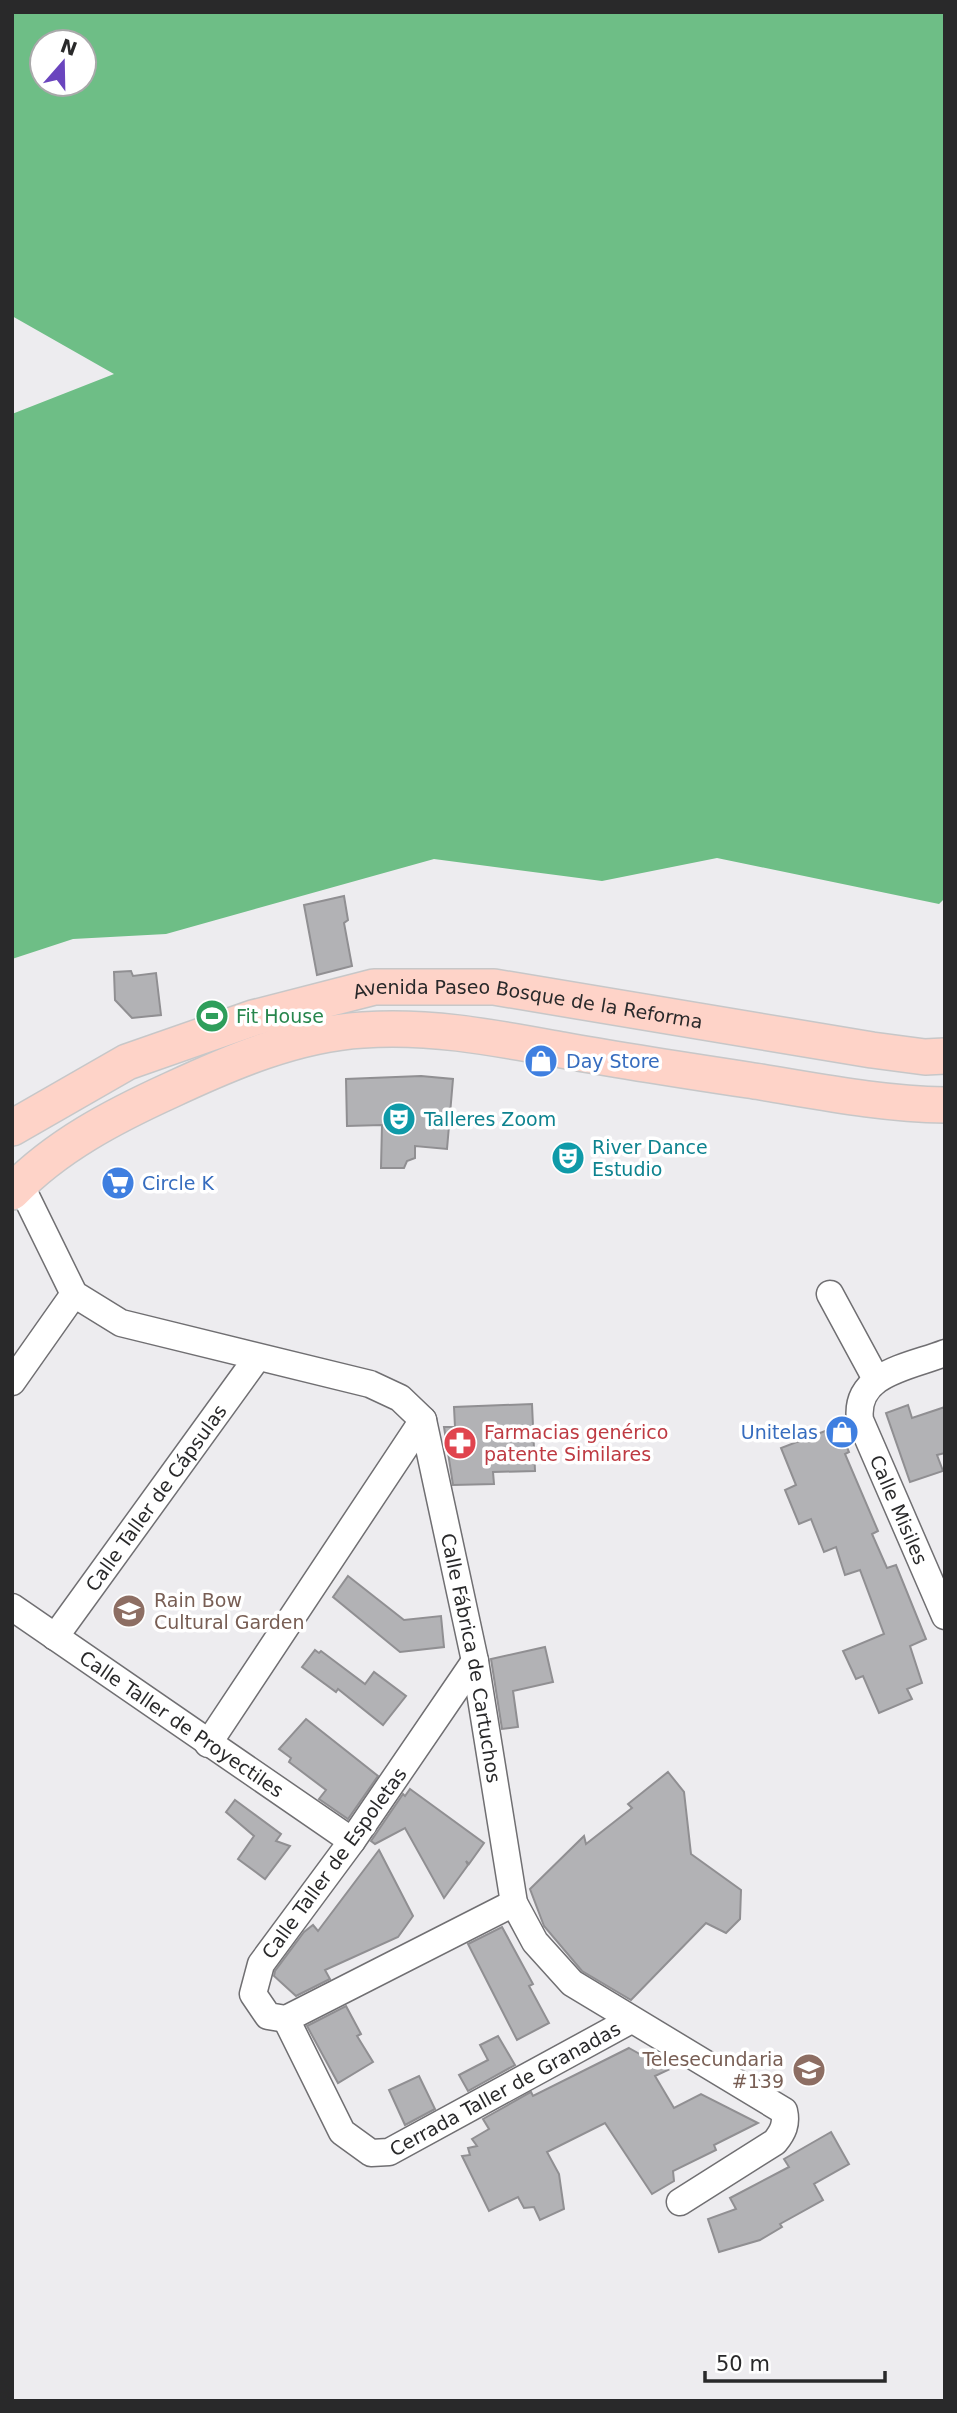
<svg xmlns="http://www.w3.org/2000/svg" width="957" height="2413" font-family="'DejaVu Sans',sans-serif">
<rect width="100%" height="100%" fill="#edecef"/>
<!-- forest -->
<path fill="#6ebe86" fill-rule="evenodd" d="M 12,12 L 945,12 L 945,898 L 939,904 L 717,858 L 602,881 L 434,859 L 166,934 L 73,939 L 12,959 L 12,414 L 114,374 L 12,316 ZM 42,42 L 84,42 L 84,84 L 42,84 Z"/>
<!-- building -->
<g fill="#b2b2b5" stroke="#908f92" stroke-width="2">
<polygon points="344,896 348,920 344,923 352,966 317,975 304,905"/>
<polygon points="131,971 133,976 156,973 161,1015 132,1018 115,1000 114,972"/>
<polygon points="421,1076 453,1079 447,1149 415,1146 415,1158 407,1161 404,1168 381,1168 382,1125 347,1126 346,1079"/>
<polygon points="532,1404 535,1471 493,1472 494,1484 453,1485 444,1427 455,1427 454,1407"/>
<polygon points="908,1405 912,1418 945,1407 945,1453 937,1455 943,1471 910,1482 886,1413"/>
<polygon points="838,1426 849,1452 845,1454 878,1531 872,1534 887,1568 896,1565 926,1639 910,1646 922,1683 907,1689 912,1699 879,1713 863,1676 856,1679 843,1651 884,1634 860,1570 845,1575 836,1547 824,1552 811,1519 799,1524 785,1490 796,1485 781,1448"/>
<polygon points="348,1576 404,1620 441,1616 444,1647 400,1652 333,1597"/>
<polygon points="545,1647 553,1682 513,1691 518,1727 502,1729 491,1659"/>
<polygon points="315,1650 319,1653 321,1651 365,1684 374,1672 406,1696 383,1725 338,1689 336,1692 302,1667"/>
<polygon points="306,1719 378,1776 348,1819 319,1799 326,1790 289,1762 291,1758 279,1749"/>
<polygon points="668,1772 684,1792 691,1854 741,1890 740,1919 726,1933 706,1923 631,2000 582,1971 544,1926 530,1889 584,1836 586,1844 632,1808 628,1804"/>
<polygon points="410,1789 484,1843 469,1864 466,1861 468,1865 444,1898 405,1828 375,1844 371,1841 403,1794 405,1796"/>
<polygon points="235,1800 281,1834 276,1841 290,1846 265,1879 238,1859 254,1836 226,1812"/>
<polygon points="379,1850 413,1916 398,1937 325,1970 330,1979 296,1996 274,1976 275,1971 304,1932 313,1925 318,1931"/>
<polygon points="502,1927 533,1984 529,1986 549,2023 517,2040 468,1944"/>
<polygon points="346,2006 361,2034 357,2036 373,2062 338,2083 307,2026"/>
<polygon points="498,2036 515,2065 468,2091 459,2075 488,2060 480,2045"/>
<polygon points="629,2048 668,2070 655,2076 674,2108 701,2094 758,2123 714,2145 716,2150 673,2171 674,2181 652,2194 605,2123 547,2152 559,2174 564,2209 540,2220 534,2207 524,2208 518,2197 489,2211 462,2156 470,2155 468,2148 477,2146 472,2139 489,2129 483,2119 531,2092 533,2096"/>
<polygon points="419,2076 435,2109 405,2125 389,2090"/>
<polygon points="831,2132 849,2164 814,2184 823,2200 780,2224 782,2227 760,2240 719,2252 708,2219 736,2209 730,2198 789,2167 784,2159"/>
</g>
<g fill="none" stroke-linecap="round" stroke-linejoin="round">
<defs>
<g id="minor">
<path id="s1" d="M 20,1184 L 74,1294 L 121,1323 L 370,1384 L 400,1398 L 423,1420 L 475,1661 L 514,1903 L 535,1942 L 572,1983 L 784,2111 C 787,2124 783,2132 775,2142 L 680,2202"/>
<polyline points="830,1294 876,1379"/>
<path id="s2" d="M 945,1353 C 909,1367 854,1373 860,1420 L 945,1616"/>
<polyline points="12,1382 74,1294"/>
<path id="s3" d="M 12,1607 L 352,1841"/>
<path id="s4" d="M 55,1637 L 257,1358"/>
<polyline points="475,1661 352,1841 261,1964 253,1994 268,2016 286,2019 514,1903"/>
<polyline points="208,1744 423,1420"/>
<path id="s5" d="M 286,2019 L 342,2132 L 371,2153 L 389,2152 L 631,2020"/>
</g>
<g id="major">
<path id="s6" d="M 12,1128 L 127,1062 L 253,1018 L 374,987 L 494,987 L 872,1050 L 925,1057 L 945,1056"/>
<path d="M 12,1192 C 56,1146 114,1116 171,1090 C 231,1062 296,1034 363,1030 C 430,1025 496,1038 562,1050 C 628,1062 695,1072 761,1082 C 822,1092 883,1104 945,1105"/>
</g>
</defs>
<!-- minor casing -->
<use href="#minor" stroke="#706f72" stroke-width="29"/>
<!-- major casing -->
<use href="#major" stroke="#c7c7c8" stroke-width="38"/>
<!-- minor -->
<use href="#minor" stroke="#fff" stroke-width="26"/>
<!-- major -->
<use href="#major" stroke="#fed3c8" stroke-width="35"/>
</g>
<!-- icons -->
<defs>
<symbol id="stadium-disc" viewBox="-11 -11 22 22"><circle r="9.5" fill="#2e9e5b" stroke="#fff"/><path d="M0-5a6.5 5 0 1 0 0 10a6.5 5 0 1 0 0-10ZM-3.5-1.8h7v3.6h-7Z" fill="#fff"/></symbol>
<symbol id="shop-disc" viewBox="-11 -11 22 22"><circle r="9.5" fill="#3f7fe0" stroke="#fff"/><path d="M-5-2.5h2.3a2.7 3.5 0 0 1 5.4 0H5L5.5 6h-11ZM-1.5-2.5h3a1.5 2.3 0 0 0-3 0Z" fill="#fff"/></symbol>
<symbol id="theatre-disc" viewBox="-11 -11 22 22"><circle r="9.5" fill="#0f9aa8" stroke="#fff"/><path d="M-5-5.5Q0-4 5-5.5V0Q5 5 0 6Q-5 5-5 0ZM-3.3-2.5H-1v1.5H-3.3ZM1-2.5H3.3v1.5H1ZM-2.8 1Q0 5.5 2.8 1Z" fill="#fff"/></symbol>
<symbol id="supermarket-disc" viewBox="-11 -11 22 22"><circle r="9.5" fill="#3f7fe0" stroke="#fff"/><path d="M-6-5.5h2.5l.6 2H6L4.5 2H-2.5L-4.4-4H-6ZM-1.5 3.2a1.3 1.3 0 1 0 .1 0ZM3 3.2a1.3 1.3 0 1 0 .1 0Z" fill="#fff"/></symbol>
<symbol id="pharmacy-disc" viewBox="-11 -11 22 22"><circle r="9.5" fill="#e0444e" stroke="#fff"/><path d="M-2-6h4v4h4v4h-4v4h-4v-4h-4v-4h4Z" fill="#fff"/></symbol>
<symbol id="school-disc" viewBox="-11 -11 22 22"><circle r="9.5" fill="#8d6e63" stroke="#fff"/><path d="M0-5L7-2L0 1L-7-2ZM-4 1L0 2.5L4 1V4Q0 6-4 4Z" fill="#fff"/></symbol>
</defs>
<g fill-rule="evenodd">
<use href="#stadium-disc" x="193" y="997" width="38" height="38"/>
<use href="#shop-disc" x="522" y="1042" width="38" height="38"/>
<use href="#theatre-disc" x="380" y="1100" width="38" height="38"/>
<use href="#theatre-disc" x="549" y="1139" width="38" height="38"/>
<use href="#supermarket-disc" x="99" y="1164" width="38" height="38"/>
<use href="#shop-disc" x="823" y="1413" width="38" height="38"/>
<use href="#pharmacy-disc" x="441" y="1424" width="38" height="38"/>
<use href="#school-disc" x="110" y="1592" width="38" height="38"/>
<use href="#school-disc" x="790" y="2051" width="38" height="38"/>
</g>
<g text-anchor="middle" stroke-width="7" stroke-linejoin="round" paint-order="stroke">
<!-- street labels -->
<g font-size="19" fill="#29292a" stroke="#fff">
<text dy="7" stroke="none"><textPath href="#s6" startOffset="546">Avenida Paseo Bosque de la Reforma</textPath></text>
<text dy="7" stroke="none"><textPath href="#s4" startOffset="172">Calle Taller de Cápsulas</textPath></text>
<text dy="7" stroke="none"><textPath href="#s2" startOffset="217">Calle Misiles</textPath></text>
<text dy="7" stroke="none"><textPath href="#s1" startOffset="742">Calle Fábrica de Cartuchos</textPath></text>
<text dy="7" stroke="none"><textPath href="#s3" startOffset="206">Calle Taller de Proyectiles</textPath></text>
<text transform="translate(334 1863) rotate(-54)" y="7">Calle Taller de Espoletas</text>
<text dy="7" stroke="none"><textPath href="#s5" startOffset="312">Cerrada Taller de Granadas</textPath></text>
</g>
<!-- leisure labels -->
<g font-size="19" fill="#27864d" stroke="#fff" text-anchor="start">
<text x="236" y="1023">Fit House</text>
</g>
<!-- shop labels -->
<g font-size="19" fill="#366cbe" stroke="#fff" text-anchor="start">
<text x="566" y="1068">Day Store</text>
<text x="142" y="1190">Circle K</text>
<text x="818" y="1439" text-anchor="end">Unitelas</text>
</g>
<!-- culture labels -->
<g font-size="19" fill="#0d838f" stroke="#fff" text-anchor="start">
<text x="424" y="1126">Talleres Zoom</text>
<text x="592" y="1154">River Dance<tspan x="592" dy="22">Estudio</tspan></text>
</g>
<!-- health labels -->
<g font-size="19" fill="#be3a42" stroke="#fff" text-anchor="start">
<text x="484" y="1439">Farmacias genérico<tspan x="484" dy="22">patente Similares</tspan></text>
</g>
<!-- education labels -->
<g font-size="19" fill="#785e54" stroke="#fff" text-anchor="start">
<text x="154" y="1607">Rain Bow<tspan x="154" dy="22">Cultural Garden</tspan></text>
<text x="784" y="2066" text-anchor="end">Telesecundaria<tspan x="784" dy="22">#139</tspan></text>
</g>
</g>
<!-- border -->
<rect width="957" height="2413" fill="none" stroke="#29292a" stroke-width="28"/>
<!-- north arrow -->
<g transform="translate(63 63) rotate(20)"><circle r="33" fill="#ffffff" stroke="#a9a9aa" stroke-width="2"/>
<path d="M0-5L12 26L0 18L-12 26Z" fill="#6a45be"/>
<text y="-10" font-size="19" font-weight="bold" text-anchor="middle" fill="#29292a">N</text>
</g>
<!-- scale -->
<path d="M705 2371v10h180v-10" fill="none" stroke="#29292a" stroke-width="3.5"/>
<text x="716" y="2371" font-size="21" fill="#29292a" stroke="#ffffff" stroke-width="5" paint-order="stroke">50 m</text>
</svg>
